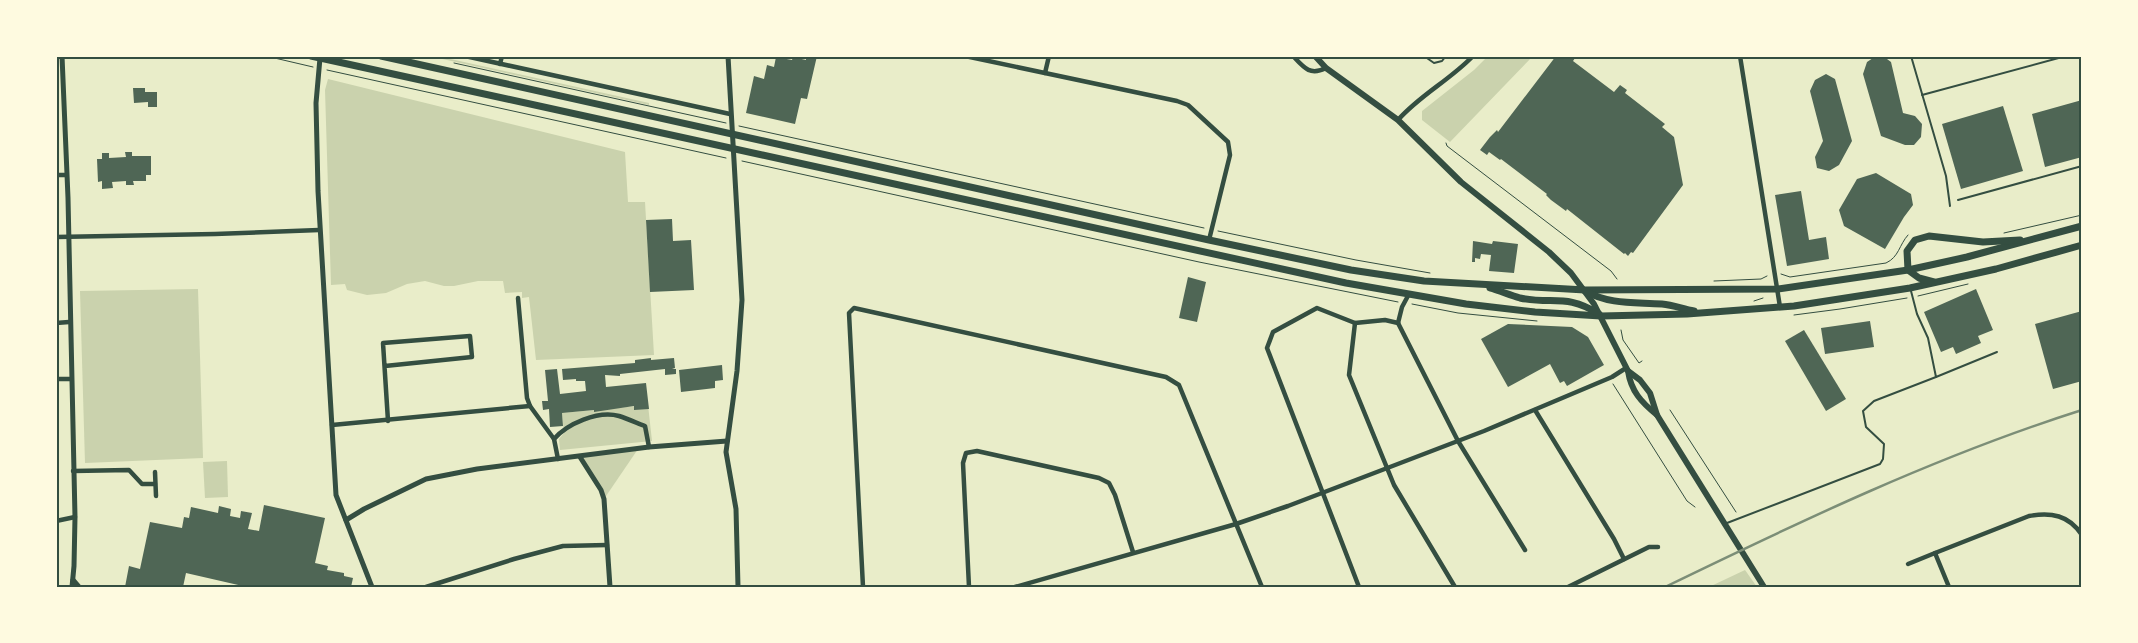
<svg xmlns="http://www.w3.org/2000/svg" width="2138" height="643" font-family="'Alegreya Sans',sans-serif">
<rect width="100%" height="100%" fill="#e9edc9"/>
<!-- green -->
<g fill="#cad2ad">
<polygon points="429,56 437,56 649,103 649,105"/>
<polygon points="1488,56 1533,56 1450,142 1422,120 1422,111 1474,70"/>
<polygon points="328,79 625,152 628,202 645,202 654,355 536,360 529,297 522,298 522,292 505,293 503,281 478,281 454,286 444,286 425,281 407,284 386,293 367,295 347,290 345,284 331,285 325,90"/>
<polygon points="198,289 203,458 85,463 80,291"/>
<polygon points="648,405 652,441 560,450 559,439 564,433 562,413"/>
<polygon points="638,449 604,499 580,457"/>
<polygon points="227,461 228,497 205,498 203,462"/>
<polygon points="1745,570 1757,587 1709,587"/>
</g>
<!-- building -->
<g fill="#4f6655">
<polygon points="806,56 817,56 807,99 801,98 795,124 746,113 754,76 764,79 767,65 774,67 776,57 792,60 793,57 806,60"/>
<polygon points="1556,56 1573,56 1575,58 1573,61 1614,92 1620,85 1627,90 1625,93 1665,124 1662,127 1674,137 1683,185 1633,253 1631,252 1628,256 1625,253 1624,254 1567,209 1566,211 1551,200 1546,195 1547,194 1501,159 1500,160 1489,152 1487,155 1480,150 1490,137 1497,130 1498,132"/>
<polygon points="1876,56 1883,56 1891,62 1903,113 1915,116 1922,124 1921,137 1914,145 1905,145 1881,136 1863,74 1867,62"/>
<polygon points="1826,74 1835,79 1852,141 1839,165 1829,171 1817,168 1815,157 1823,141 1810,91 1815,80"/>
<polygon points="133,88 145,88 145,92 157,92 157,107 148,107 148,102 134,103"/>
<polygon points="2082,100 2082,157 2045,167 2032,114"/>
<polygon points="2003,106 2023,171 1961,189 1942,124"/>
<polygon points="125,152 132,152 132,156 151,156 151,175 146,175 146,181 133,181 134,185 126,185 126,181 112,182 113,188 102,189 102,181 98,182 97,159 102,159 102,153 109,153 109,158 126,157"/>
<polygon points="1876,173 1911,194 1913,205 1904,217 1885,249 1844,226 1839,210 1857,179"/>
<polygon points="1801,191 1809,240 1826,237 1829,259 1787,266 1775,195"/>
<polygon points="672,219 673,241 691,240 694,290 650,292 646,220"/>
<polygon points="1473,241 1492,244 1493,241 1518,244 1514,273 1489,271 1491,255 1481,254 1480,259 1475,258 1475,262 1472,262"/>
<polygon points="1188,277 1206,282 1197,322 1179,318"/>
<polygon points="1976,289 1993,330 1978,336 1981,343 1956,354 1953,347 1941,352 1924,312"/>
<polygon points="2082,311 2082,381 2053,389 2035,324"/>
<polygon points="1870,321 1874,347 1825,354 1821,328"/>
<polygon points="1508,324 1572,327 1588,337 1604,365 1567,386 1564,381 1560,383 1550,364 1508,387 1481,339"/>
<polygon points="1804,330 1846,399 1826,411 1785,341"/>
<polygon points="651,358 651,360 674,358 675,368 672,369 676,369 676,374 665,375 665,369 620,374 620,376 605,375 606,387 646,383 649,409 634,410 634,406 594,412 594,410 562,413 563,426 550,427 549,409 543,410 542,401 548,401 545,370 557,369 560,394 586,391 585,381 576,381 576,379 563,380 562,369 635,363 635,360"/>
<polygon points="722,365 723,380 715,381 715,388 681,392 679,370"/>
<polygon points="264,505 325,518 315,563 328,566 327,570 344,573 344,576 353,578 351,587 247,587 186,573 183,587 125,587 129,566 140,569 150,522 182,528 184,517 189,518 191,507 218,513 219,506 231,509 230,516 240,518 241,511 252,513 248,529 259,531"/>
</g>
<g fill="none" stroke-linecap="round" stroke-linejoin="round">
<!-- path -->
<g stroke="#344e41" stroke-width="1">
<polyline points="266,56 313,67"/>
<polyline points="454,63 726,123"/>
<polyline points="327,70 726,158"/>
<polyline points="739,126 1204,228"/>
<polyline points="1446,143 1447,146 1611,271 1617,279"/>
<polyline points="742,161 1199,262 1398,302"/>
<polyline points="1218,231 1356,260 1430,273"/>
<polyline points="2004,233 2082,215"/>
<path d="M 1781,274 L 1790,277 L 1886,263 C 1899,257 1899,245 1908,235"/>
<polyline points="1714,281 1761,279 1767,276"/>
<polyline points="1918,296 1968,284"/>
<polyline points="1754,301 1763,298"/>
<polyline points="1412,304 1458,313 1537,321"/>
<polyline points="1794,315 1840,309 1907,298"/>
<polyline points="1621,330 1623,340 1639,363 1642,361"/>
<polyline points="1613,384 1687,501 1695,507"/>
<polyline points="1670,410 1736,512"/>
</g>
<!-- service -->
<g stroke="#344e41" stroke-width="2">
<polyline points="1424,56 1434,63 1442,61 1446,56"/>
<polyline points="1911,56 1946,176 1950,206"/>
<polyline points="1922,95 2066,56"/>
<polyline points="1958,200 2082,166"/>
<polyline points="1911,291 1917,314 1928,338 1936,377 1997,352"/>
<polyline points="1727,523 1880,464 1883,459 1884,444 1866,427 1863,411 1874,401 1936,377"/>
</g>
<!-- minor -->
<g stroke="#344e41" stroke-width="4.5">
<polyline points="465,56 730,114"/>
<polyline points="965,56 1177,101 1188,105 1228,142 1230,155 1209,240"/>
<path d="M 1293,56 C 1304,68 1310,76 1326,68"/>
<polyline points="1740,56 1780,307"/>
<polyline points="500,64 502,56"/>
<polyline points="1045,73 1049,56"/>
<path d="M 1398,120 C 1420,95 1450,80 1473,56"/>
<polyline points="56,175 66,175"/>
<polyline points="56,237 215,234 319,230"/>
<polyline points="518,298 527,398 530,406 554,439 558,459"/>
<polyline points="56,323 69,322"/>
<polyline points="1355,323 1349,375 1394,485 1455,587"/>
<polyline points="1398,323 1458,441 1525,550"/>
<polyline points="1398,323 1402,307 1409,294"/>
<polyline points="385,366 472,357 470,336 383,343 388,421"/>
<polyline points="56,379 71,379"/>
<polyline points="1535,410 1614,539 1624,559"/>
<polyline points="332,425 530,406"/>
<path d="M 554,439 C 567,424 598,410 619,416 C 628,419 637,423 645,426 L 649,447"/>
<polyline points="73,471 129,470 142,484 155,484"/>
<polyline points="155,472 156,496"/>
<polyline points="56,521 75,517"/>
<polyline points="1908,564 1935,553"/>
<polyline points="426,587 514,559 563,546 607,545"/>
<polyline points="863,587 849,313 854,308 1166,377 1179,385 1262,587"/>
<polyline points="969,587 963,463 966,453 977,451 1099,478 1109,483 1115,495 1133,552"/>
<polyline points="1015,587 1236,524 1288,506 1484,431 1612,377 1626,368"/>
<polyline points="1359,587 1267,348 1273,332 1317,308 1355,323 1385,320 1398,323"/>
<polyline points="1568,587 1649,547 1658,547"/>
<path d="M 1949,587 L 1935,553 L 2029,516 C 2051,512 2069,515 2082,535"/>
</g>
<!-- tertiary -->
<g stroke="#344e41" stroke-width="5">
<polyline points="62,56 68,198 75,517 74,566 72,587"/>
<polyline points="728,56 742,300 737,371 726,452 736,509 738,587"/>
<polyline points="320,58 316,103 318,191 336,495 372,587"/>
<polyline points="580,457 601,490 604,499 610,587"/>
<polyline points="346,520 364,509 426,479 477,469 649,447 727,441"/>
<polyline points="73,580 79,587"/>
</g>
<!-- secondary -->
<g stroke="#344e41" stroke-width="6">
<polyline points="1315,56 1326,68 1398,120 1461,182 1549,252 1571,273 1594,304 1628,371 1640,380 1650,393 1657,415 1764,587"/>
<path d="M 1628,371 C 1631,391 1641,402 1657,415"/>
</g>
<!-- trunk -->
<g stroke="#344e41" stroke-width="7">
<polyline points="311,56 1346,283 1466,304 1535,312 1601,316 1687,314 1794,306 1910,288 1996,269 2082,245"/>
<polyline points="381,56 1209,240 1351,270 1424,281 1585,290 1778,289 1908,270 1967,257 2082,226"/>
<polyline points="1934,282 1919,278 1908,270 1907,251 1915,240 1929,236 1983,242 2020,240"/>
<path d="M 1490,288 C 1500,291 1510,295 1520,298 C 1553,305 1566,293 1599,314"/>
<path d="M 1585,291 C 1610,305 1635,302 1662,304 C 1673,305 1683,309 1694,311"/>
</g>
<!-- rail -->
<path stroke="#7c8e77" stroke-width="2.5" d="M 1665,587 C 1801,521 1937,456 2082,410"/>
</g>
<!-- border -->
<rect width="2138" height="643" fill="none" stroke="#fefae0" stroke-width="115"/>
<rect x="58" y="58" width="2022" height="528" fill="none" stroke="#344e41" stroke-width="2"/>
</svg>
